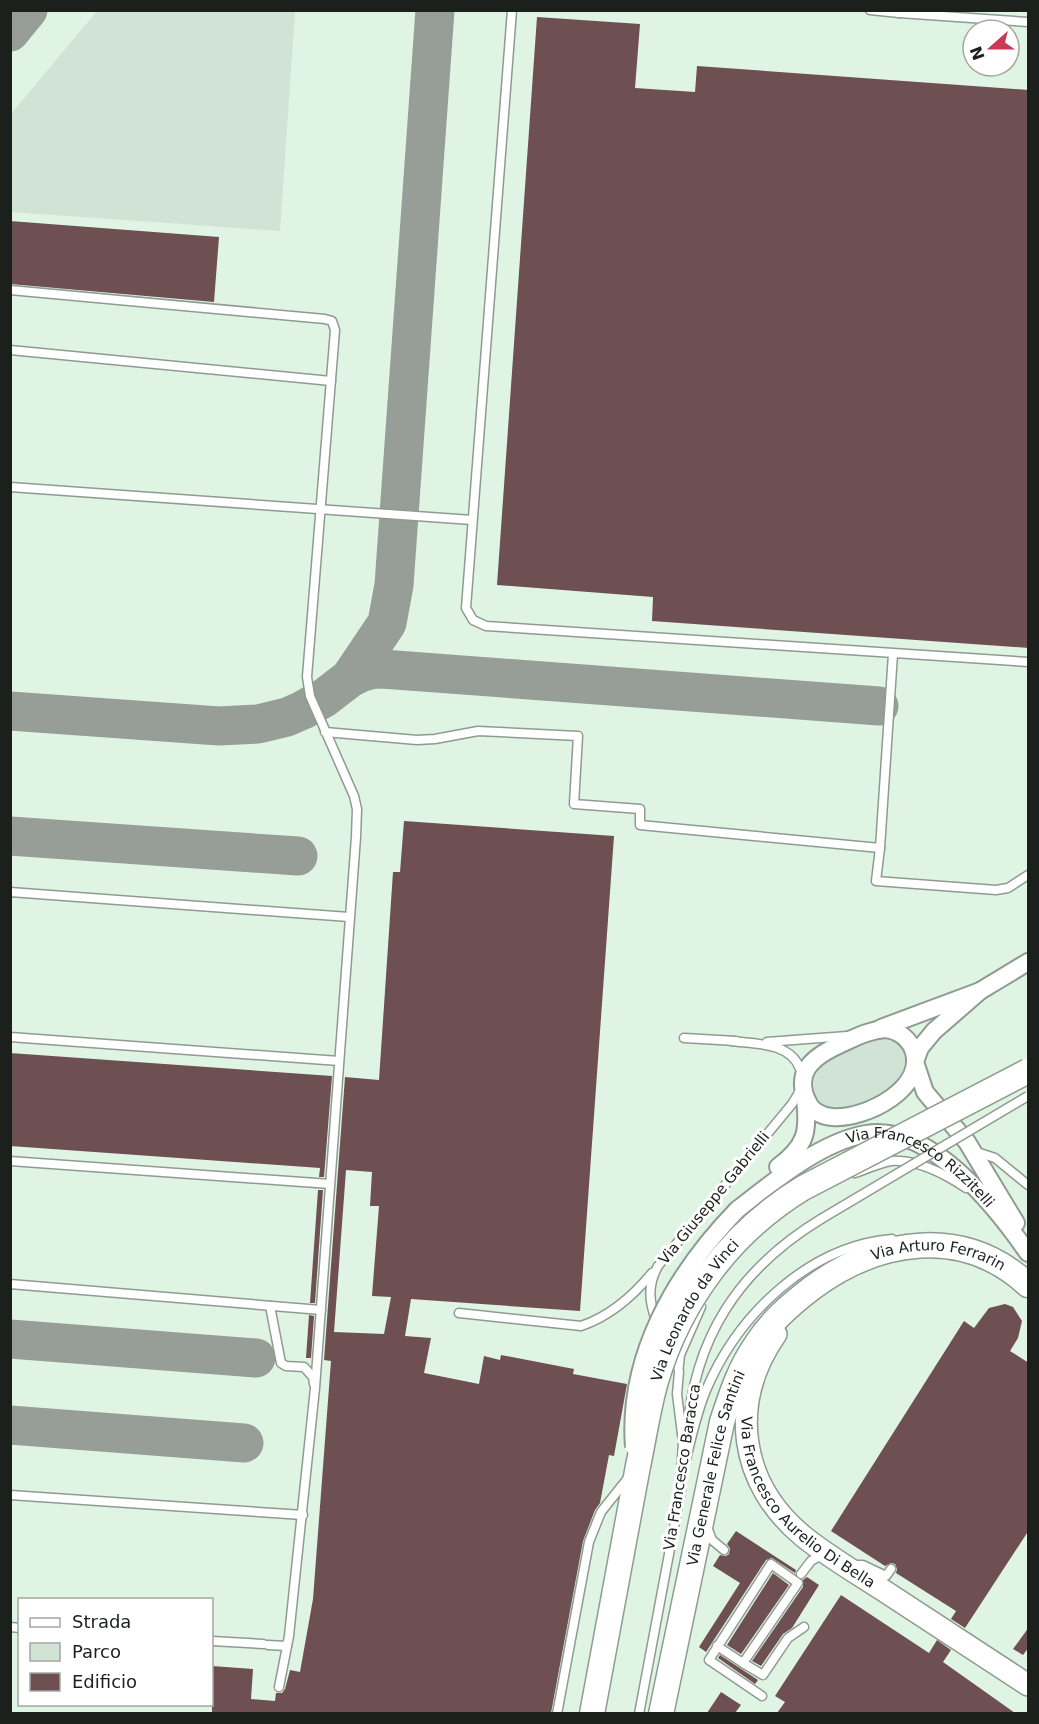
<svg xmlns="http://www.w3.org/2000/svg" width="1039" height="1724" font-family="'DejaVu Sans',sans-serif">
<rect width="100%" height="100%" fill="#f3fff5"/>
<!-- built -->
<path fill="#e0f4e3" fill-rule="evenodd" d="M 11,11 L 1028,11 L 1028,1713 L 11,1713 ZM 973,30 L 1009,30 L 1009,66 L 973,66 ZM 20,1600 L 212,1600 L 212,1704 L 20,1704 Z"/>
<!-- green -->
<g fill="#d1e3d4">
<polygon points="97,11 295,11 280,231 11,212 11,114"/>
<path d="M 885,1036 C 901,1043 904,1050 907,1066 C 893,1090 871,1104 843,1107 C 837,1108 831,1109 825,1106 C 813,1099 811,1079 819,1069 C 825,1061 834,1057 842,1053 C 857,1045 869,1037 885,1036 Z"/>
</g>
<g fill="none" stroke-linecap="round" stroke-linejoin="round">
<!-- taxiway -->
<g stroke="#969e97" stroke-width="39">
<polyline points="10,32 28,10"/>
<path d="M 350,678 C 361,672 369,669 382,669 L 879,706"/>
<polyline points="10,711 219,726 258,724 287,717 303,710 324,698 350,678 387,623 394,585 435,10"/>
<polyline points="10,836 298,856"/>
<polyline points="10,1339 256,1358"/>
<polyline points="10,1425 244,1443"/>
</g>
</g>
<!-- building -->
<g fill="#6e4f52" fill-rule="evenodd">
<polygon points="537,17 640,24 635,88 695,92 697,66 1029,90 1029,648 652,621 653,597 497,585"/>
<polygon points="10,221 219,237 214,302 10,284"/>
<path d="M 404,821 L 614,836 L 580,1311 L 411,1299 L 405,1336 L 431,1338 L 424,1373 L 479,1384 L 484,1356 L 500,1360 L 501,1355 L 574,1369 L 573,1374 L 627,1384 L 614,1456 L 609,1455 L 600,1503 L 595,1510 L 583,1541 L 551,1713 L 212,1713 L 212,1666 L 253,1669 L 251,1699 L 275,1701 L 276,1693 L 282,1693 L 285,1689 L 290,1670 L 300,1672 L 313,1599 L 331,1361 L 324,1360 L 345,1077 L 379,1080 L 393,872 L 400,872 ZM 346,1170 L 372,1172 L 370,1206 L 379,1206 L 372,1296 L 391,1297 L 384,1334 L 334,1332 Z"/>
<polygon points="10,1053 332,1076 324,1177 319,1177 320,1168 10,1146"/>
<polygon points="318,1190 323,1190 315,1303 310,1303"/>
<polygon points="1005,1304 1013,1307 1022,1321 1018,1338 1010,1351 1029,1363 1029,1530 965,1628 951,1619 956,1611 896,1573 897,1569 895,1564 891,1563 885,1566 831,1531 964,1321 974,1328 989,1308"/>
<polygon points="309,1315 314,1316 311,1358 306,1358"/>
<polygon points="736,1531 796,1570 795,1573 772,1558 766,1560 706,1652 699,1647 740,1583 713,1566 720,1555 726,1556 729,1554 730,1548 727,1544"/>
<polygon points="773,1573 789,1585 741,1654 727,1645"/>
<polygon points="807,1577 819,1585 792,1628 783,1634 761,1666 752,1661 803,1587 803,1580"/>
<polygon points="841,1595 929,1653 937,1640 951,1650 943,1662 1015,1713 777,1713 785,1702 775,1696"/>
<polygon points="1029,1627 1029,1647 1023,1655 1013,1649"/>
<polygon points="720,1655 758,1680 755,1684 718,1658"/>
<polygon points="721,1692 741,1705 735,1713 707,1713"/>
</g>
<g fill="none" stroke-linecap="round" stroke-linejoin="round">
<defs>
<g id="service">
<polyline points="512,10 466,608 473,620 486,626 1028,662"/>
<polyline points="870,10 899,13"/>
<polyline points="899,10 899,13 1028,22"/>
<polyline points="10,290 325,319 332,321 335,330 307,677 310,696 354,796 357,809 356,837 315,1388 289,1636 279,1687"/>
<polyline points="10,350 331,381"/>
<polyline points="10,487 472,520"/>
<polyline points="325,732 417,740 435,739 478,731 578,736 574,804 640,809 640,825 880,848 876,881 996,890 1008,888 1028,875"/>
<polyline points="880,848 893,654"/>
<polyline points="10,892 349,917"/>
<polyline points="10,1037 339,1061"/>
<polyline points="684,1038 736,1041"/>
<polyline points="767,1042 847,1036"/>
<polyline points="974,1151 995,1158 1028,1185"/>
<polyline points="10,1161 330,1184"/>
<path d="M 855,1173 C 867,1169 879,1163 891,1161 C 918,1159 945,1174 966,1188"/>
<polyline points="10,1284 321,1310"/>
<polyline points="270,1306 281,1363 286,1366 304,1367 313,1377 314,1384"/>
<path d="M 459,1313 L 581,1326 C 608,1317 633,1296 652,1273"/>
<path d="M 657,1323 C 649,1302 647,1286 658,1266 L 792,1104 C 800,1092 805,1083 800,1069 C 791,1042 754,1044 731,1041"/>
<polyline points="671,1350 678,1365 679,1372 677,1394 683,1442 680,1494"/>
<polyline points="679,1365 680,1355 701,1307"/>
<path d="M 687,1436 C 693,1338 739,1269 821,1219"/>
<path d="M 686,1459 C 692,1435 697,1411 707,1388 C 739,1314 809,1246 892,1239"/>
<polyline points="10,1495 303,1515"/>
<polyline points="707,1527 712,1540 724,1550"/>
<polyline points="853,1565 863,1565 886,1576 891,1569"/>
<polyline points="801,1574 811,1561 823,1554"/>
<polyline points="10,1627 20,1628"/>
<polyline points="212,1641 263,1644"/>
<polyline points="268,1645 287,1646"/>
<polyline points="717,1646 743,1663"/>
<polyline points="762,1696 709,1660 771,1564 798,1583 743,1663 763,1675 788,1638 804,1627"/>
<polyline points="557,1714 589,1542 601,1512 628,1478"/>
<polyline points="639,1714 681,1490"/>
</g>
<g id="minor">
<polyline points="980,991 934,1031 920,1048 915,1062 925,1092 967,1142 1016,1223"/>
<polyline points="881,1028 980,991 1028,962"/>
<path d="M 886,1029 C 898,1031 906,1036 912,1047 C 930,1087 865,1120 832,1117 C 821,1116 811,1111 807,1100 C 793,1069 818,1054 843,1043 C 858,1036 870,1030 886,1029 Z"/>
<path d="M 778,1167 C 806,1146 809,1132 805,1099"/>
<path id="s1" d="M 737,1210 C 773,1182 820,1142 866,1134 C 930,1123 996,1207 1028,1253"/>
</g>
<g id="tertiary">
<path id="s2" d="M 776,1334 C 728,1403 739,1484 804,1537 C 833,1560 865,1578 895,1598 C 940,1627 984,1656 1028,1685"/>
</g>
<g id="secondary">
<polyline points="592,1714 638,1466"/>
<path id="s3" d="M 661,1714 L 722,1422 C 731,1394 740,1367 757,1343 C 771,1321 791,1304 812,1288 C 878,1239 963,1225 1028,1285"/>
</g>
</defs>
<!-- service casing -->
<use href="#service" stroke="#8e9b91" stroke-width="11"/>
<!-- minor casing -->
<use href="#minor" stroke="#8e9b91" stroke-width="20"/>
<!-- tertiary casing -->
<use href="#tertiary" stroke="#8e9b91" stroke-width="24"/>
<!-- secondary casing -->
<use href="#secondary" stroke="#8e9b91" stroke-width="27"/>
<!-- service -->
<use href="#service" stroke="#fff" stroke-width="8"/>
<!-- minor -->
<use href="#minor" stroke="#fff" stroke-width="16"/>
<!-- tertiary -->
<use href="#tertiary" stroke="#fff" stroke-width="21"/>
<!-- secondary -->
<use href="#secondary" stroke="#fff" stroke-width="24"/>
<defs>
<polyline id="service-bridge" points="821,1219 1028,1096"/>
<path id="minor-bridge" d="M 634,1447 C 627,1356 676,1273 737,1210"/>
<g id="secondary-bridge">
<path id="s4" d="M 638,1466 C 644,1438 648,1409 656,1381 C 680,1300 731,1232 803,1188 L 1028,1071"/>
</g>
</defs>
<!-- service-bridge casing -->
<use href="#service-bridge" stroke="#8e9b91" stroke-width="11" stroke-linecap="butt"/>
<!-- minor-bridge casing -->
<use href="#minor-bridge" stroke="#8e9b91" stroke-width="20" stroke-linecap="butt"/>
<!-- secondary-bridge casing -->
<use href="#secondary-bridge" stroke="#8e9b91" stroke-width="27" stroke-linecap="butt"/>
<!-- service-bridge -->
<use href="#service-bridge" stroke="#fff" stroke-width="8"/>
<!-- minor-bridge -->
<use href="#minor-bridge" stroke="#fff" stroke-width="16"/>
<!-- secondary-bridge -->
<use href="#secondary-bridge" stroke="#fff" stroke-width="24"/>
</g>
<g text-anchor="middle" stroke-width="6" stroke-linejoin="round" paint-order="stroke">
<!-- street labels -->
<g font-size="15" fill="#1b201c" stroke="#fff">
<text dy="5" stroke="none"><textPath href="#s1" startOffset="216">Via Francesco Rizzitelli</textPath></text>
<text transform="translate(714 1198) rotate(-51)" y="5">Via Giuseppe Gabrielli</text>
<text dy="5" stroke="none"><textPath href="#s3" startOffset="600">Via Arturo Ferrarin</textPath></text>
<text dy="5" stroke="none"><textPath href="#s4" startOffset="168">Via Leonardo da Vinci</textPath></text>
<text transform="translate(682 1467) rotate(-81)" y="5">Via Francesco Baracca</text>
<text dy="5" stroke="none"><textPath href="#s3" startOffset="252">Via Generale Felice Santini</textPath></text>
<text dy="5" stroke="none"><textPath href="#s2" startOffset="200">Via Francesco Aurelio Di Bella</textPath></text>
</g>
</g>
<!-- border -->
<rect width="1039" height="1724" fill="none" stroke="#1b201c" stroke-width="24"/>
<!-- legend -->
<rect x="18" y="1598" width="195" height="108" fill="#ffffff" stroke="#a4a6a4" stroke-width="1.5"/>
<rect x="30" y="1618" width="30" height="9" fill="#ffffff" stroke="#a4a6a4" stroke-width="1.5"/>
<text x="72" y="1628" font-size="18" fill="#1b201c">Strada</text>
<rect x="30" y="1643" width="30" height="18" fill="#d1e3d4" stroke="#a4a6a4" stroke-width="1.5"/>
<text x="72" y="1658" font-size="18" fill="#1b201c">Parco</text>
<rect x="30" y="1673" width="30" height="18" fill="#6e4f52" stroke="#a4a6a4" stroke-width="1.5"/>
<text x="72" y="1688" font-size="18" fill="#1b201c">Edificio</text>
<!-- north arrow -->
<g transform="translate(991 48) rotate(249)"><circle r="28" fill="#ffffff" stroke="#a4a6a4" stroke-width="1.5"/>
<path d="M0-4.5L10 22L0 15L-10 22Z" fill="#ca3a57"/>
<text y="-9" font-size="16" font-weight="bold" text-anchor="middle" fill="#1b201c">N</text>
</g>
</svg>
